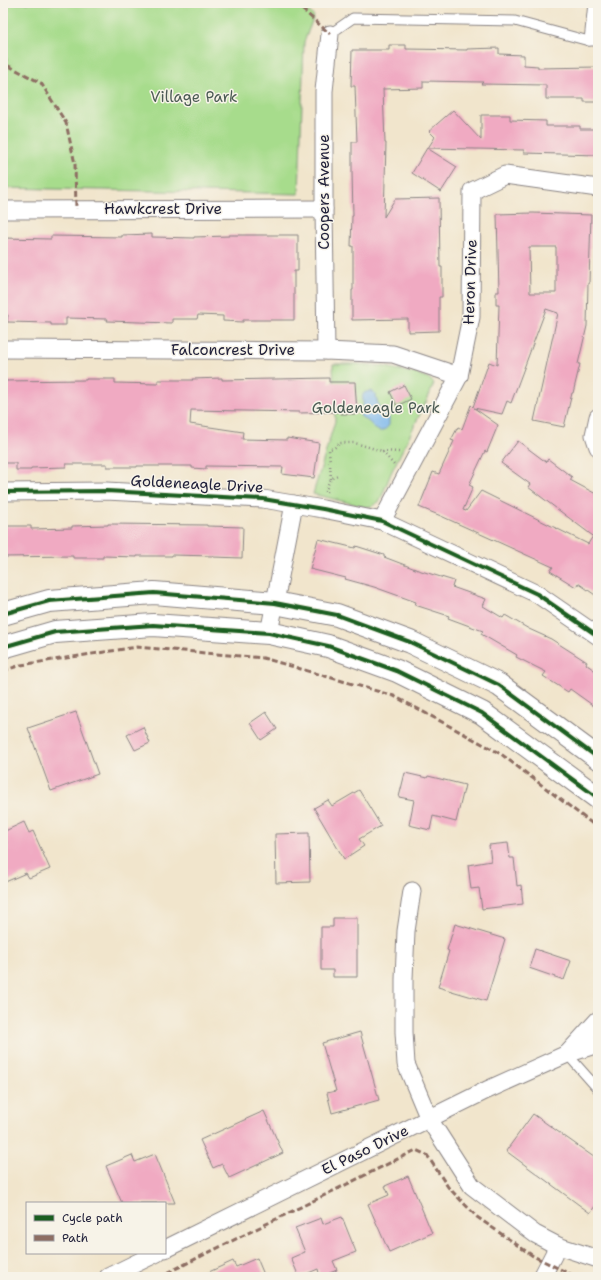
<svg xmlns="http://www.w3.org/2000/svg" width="601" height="1280" font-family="'Shantell Sans',sans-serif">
<rect width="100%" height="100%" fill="#f7f3e8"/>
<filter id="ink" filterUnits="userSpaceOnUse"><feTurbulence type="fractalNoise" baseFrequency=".025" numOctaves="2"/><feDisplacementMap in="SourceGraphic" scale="8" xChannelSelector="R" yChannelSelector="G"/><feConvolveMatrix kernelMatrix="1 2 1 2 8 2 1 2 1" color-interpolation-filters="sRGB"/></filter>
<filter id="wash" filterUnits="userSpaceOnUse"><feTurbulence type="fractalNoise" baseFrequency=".012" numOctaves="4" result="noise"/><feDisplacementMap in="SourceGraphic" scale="16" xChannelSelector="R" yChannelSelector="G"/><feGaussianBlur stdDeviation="0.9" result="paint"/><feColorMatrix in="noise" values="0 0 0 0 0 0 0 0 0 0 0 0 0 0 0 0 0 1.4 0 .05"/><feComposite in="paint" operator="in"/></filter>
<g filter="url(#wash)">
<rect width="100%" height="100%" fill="#f1e5cc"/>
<!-- green -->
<g fill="#a7dc8c" stroke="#647f64">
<polygon points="3,3 299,3 314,16 304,42 299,194 3,188"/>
<polygon points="333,364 359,364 381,366 417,374 428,378 434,383 429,396 391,473 380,501 372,506 366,507 313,494 335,421"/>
</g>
<!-- water -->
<path fill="#7ab7ed" stroke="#4e6c94" d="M 372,391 L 375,394 L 379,407 L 389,417 L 389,425 C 380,437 376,429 369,422 C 366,420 363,418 360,416 C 361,413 362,410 363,406 C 364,398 358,392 372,391 Z"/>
<g id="blocks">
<!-- building -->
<g fill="#f0aac2" fill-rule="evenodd">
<polygon points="389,45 406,45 406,49 467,50 467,49 499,48 499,54 524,55 524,65 538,66 538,68 598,67 598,102 584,102 584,99 546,99 546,85 481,84 483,82 423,81 423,88 383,89 385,143 386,143 384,217 395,199 439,198 440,267 442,267 442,297 439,297 439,331 408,332 408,319 352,320 352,290 353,290 353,246 351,246 352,216 353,216 352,172 352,142 357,142 355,86 351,86 352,50 389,50"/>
<polygon points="453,110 481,140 481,115 510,115 510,120 546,121 546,126 580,126 580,129 598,129 598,155 524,153 524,150 428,148 435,137 429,131"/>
<polygon points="427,148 457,167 441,192 412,173"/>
<path d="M 533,213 L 591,215 L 589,283 L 588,283 L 587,326 L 578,364 L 580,364 L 573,393 L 572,393 L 564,427 L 534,421 L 558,313 L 546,309 L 511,403 L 507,401 L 502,414 L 474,408 L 498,425 L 487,452 L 485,451 L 469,485 L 473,487 L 463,510 L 466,511 L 481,491 L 588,544 L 593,536 L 528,487 L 530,484 L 501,463 L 518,441 L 546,462 L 548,459 L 572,477 L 570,480 L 598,495 L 598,597 L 578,583 L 576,587 L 550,571 L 553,567 L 441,516 L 419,507 L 433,472 L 439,474 L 454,441 L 451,440 L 458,427 L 462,429 L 471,405 L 473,407 L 489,362 L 497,365 L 499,305 L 496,305 L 496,292 L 499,292 L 497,214 ZM 529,247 L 556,247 L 556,293 L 530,293 Z"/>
<polygon points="152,234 152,237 194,238 194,237 229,236 229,235 298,235 298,271 294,271 294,320 243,320 243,322 223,321 223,316 198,315 197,319 172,319 172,323 107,321 108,319 66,318 66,325 51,325 51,323 7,322 8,315 3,315 3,238 51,239 51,236 122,237 122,235"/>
<polygon points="222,378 222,380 329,378 329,382 355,382 357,414 341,414 341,412 299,413 299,412 191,410 190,424 243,432 242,439 287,440 287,438 319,443 314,478 282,474 283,467 206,466 206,469 192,468 192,466 137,466 137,467 107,467 107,464 66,464 66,467 31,468 31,470 16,470 16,463 3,463 4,412 3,412 3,381 86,380 86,379 115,379 115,383 158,384 158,380 193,380 192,379"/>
<polygon points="404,385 411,399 397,406 390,392"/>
<polygon points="108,524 207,525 207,526 243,527 242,558 213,557 213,556 172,555 172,556 137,556 137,557 103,556 103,558 73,558 73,556 3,557 3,526 31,526 31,529 72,528 72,526 108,525"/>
<polygon points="318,539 355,548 356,546 384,555 384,557 418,570 454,581 452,587 486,599 483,606 503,618 505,615 529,629 551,639 587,662 586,664 598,673 598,709 570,689 568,692 543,676 546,672 516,657 517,655 481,634 483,631 448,618 449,616 415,605 416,602 374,587 345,579 346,578 310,569"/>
<polygon points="76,712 98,774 51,791 28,728"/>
<polygon points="266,712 277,729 261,740 250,723"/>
<polygon points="143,727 150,743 135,750 127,735"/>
<polygon points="405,773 427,778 428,776 465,785 456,822 433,816 430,830 409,825 414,800 399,797"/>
<polygon points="359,790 381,826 359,839 364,846 344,859 314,808 328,800 332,806"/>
<polygon points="24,822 29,833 33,831 50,869 29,878 26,873 3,883 3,845 7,843 3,832"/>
<polygon points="309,833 310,882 276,883 275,834"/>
<polygon points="508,843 510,858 514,858 517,886 521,885 523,904 482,909 479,888 471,889 468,865 491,861 489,845"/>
<polygon points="333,918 357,918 357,977 333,977 333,970 321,970 321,927 333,927"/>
<polygon points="455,924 505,939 486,1001 438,987 449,951 447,950"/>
<polygon points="535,949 571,961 564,980 529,968"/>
<polygon points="360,1032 379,1100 332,1113 327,1093 336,1091 322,1043"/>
<polygon points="264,1111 283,1153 229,1178 222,1164 213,1168 200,1140"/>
<polygon points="533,1114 598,1160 598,1202 590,1213 506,1151"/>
<polygon points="155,1154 175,1203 122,1203 106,1166 132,1155 135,1162"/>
<polygon points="408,1176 432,1233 389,1252 368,1204 389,1195 385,1186"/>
<polygon points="342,1217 356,1252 333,1261 337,1270 320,1277 318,1269 299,1277 291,1258 305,1252 295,1228 321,1218 323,1224"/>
<polygon points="257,1258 265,1277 198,1277 233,1261 236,1267"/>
</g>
</g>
</g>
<g filter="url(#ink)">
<use href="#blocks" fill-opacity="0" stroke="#8a8484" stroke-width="1"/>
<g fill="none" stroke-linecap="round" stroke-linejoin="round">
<defs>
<g id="lane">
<polyline points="330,34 353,18 515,21 589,41 598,41"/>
<polyline points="589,41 593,3"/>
<polyline points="567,1054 598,1089"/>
</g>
<g id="street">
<polyline points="3,210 324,209"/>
<polyline points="3,349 326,351 393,354 459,376"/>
<polyline points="326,351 324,209 324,91 330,34"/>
<polyline points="598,417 594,435 598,447"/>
<polyline points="3,492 106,491 263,499 323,509 382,521 537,594 598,636"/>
<polyline points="382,521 459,376 471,317 472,191 505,175 598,188"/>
<polyline points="269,633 294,504"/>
<polyline points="412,891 406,931 404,979 404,1032 406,1064 429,1119 472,1186 535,1234 558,1246 598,1259"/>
<polyline points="569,1052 598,1020"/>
<polyline points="165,1249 487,1090 567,1054 598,1044"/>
<polyline points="108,1277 157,1253"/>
<polyline points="542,1277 558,1246"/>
</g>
<g id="primary">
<polyline points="3,614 49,601 154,593 275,603 337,615 410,642 499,685 598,758"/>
<polyline points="3,647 55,632 153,625 269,633 328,646 397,671 482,713 598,798"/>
</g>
</defs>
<!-- lane casing -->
<use href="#lane" stroke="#8a8484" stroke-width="11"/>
<!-- street casing -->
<use href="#street" stroke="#8a8484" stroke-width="19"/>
<!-- primary casing -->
<use href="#primary" stroke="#8a8484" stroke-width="24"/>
<!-- path -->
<g stroke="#8a8484" stroke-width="2.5" stroke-dasharray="1 3" stroke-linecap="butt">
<polyline points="382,451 399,452"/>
<polyline points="331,479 329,449 334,448 339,444 339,443 355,443 382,451 394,465"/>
<path d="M 326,492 C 327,485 330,477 338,475"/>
</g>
<!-- lane -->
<use href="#lane" stroke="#fff" stroke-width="9"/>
<!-- street -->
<use href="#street" stroke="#fff" stroke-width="17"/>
<!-- primary -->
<use href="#primary" stroke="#fff" stroke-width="22"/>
<!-- quiet -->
<g stroke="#8d6e63" stroke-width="3" stroke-dasharray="6 3" stroke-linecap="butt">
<polyline points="295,3 330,34"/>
<polyline points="3,7 5,3"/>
<polyline points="3,49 7,65 41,83 66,123 75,164 76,209"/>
<polyline points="3,671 21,665 137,647 263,658 394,696 501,754 598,828"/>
<polyline points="159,1277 416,1150 427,1155 448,1187 477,1217 533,1256 570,1274"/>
<polyline points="568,1277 570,1274 582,1277"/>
</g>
<defs>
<g id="cycleway">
<polyline points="3,492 106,491 263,499 323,509 382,521 537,594 598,636"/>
<polyline points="3,614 49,601 154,593 275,603 337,615 410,642 499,685 598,758"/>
<polyline points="3,647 55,632 153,625 269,633 328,646 397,671 482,713 598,798"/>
</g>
</defs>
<!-- cycleway casing -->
<use href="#cycleway" stroke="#f7f3e8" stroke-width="6"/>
<!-- cycleway -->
<use href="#cycleway" stroke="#1b5e20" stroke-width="4"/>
</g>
</g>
<g text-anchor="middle" stroke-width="3" stroke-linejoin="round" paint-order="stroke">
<!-- park labels -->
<g font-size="15" fill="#4a5a53" stroke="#f7f3e8">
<text x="194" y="102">Village Park</text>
<text x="376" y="413">Goldeneagle Park</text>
</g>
<!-- street labels -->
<g font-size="15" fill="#22223b" stroke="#f7f3e8">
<text transform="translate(324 192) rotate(-90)" y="5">Coopers Avenue</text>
<text x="163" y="214">Hawkcrest Drive</text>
<text transform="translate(470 282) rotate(-88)" y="5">Heron Drive</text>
<text x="233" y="355">Falconcrest Drive</text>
<text transform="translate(197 484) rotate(3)" y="5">Goldeneagle Drive</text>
<text transform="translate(365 1150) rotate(-26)" y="5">El Paso Drive</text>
</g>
</g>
<!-- margin -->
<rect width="601" height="1280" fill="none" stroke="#f7f3e8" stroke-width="16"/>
<!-- legend -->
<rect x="26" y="1202" width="140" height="52" fill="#f7f3e8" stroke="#a29fa3"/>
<rect x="34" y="1215" width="20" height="6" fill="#1b5e20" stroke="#a29fa3"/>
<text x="62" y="1222" font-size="12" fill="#22223b">Cycle path</text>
<rect x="34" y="1235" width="20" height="6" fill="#8d6e63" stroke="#a29fa3"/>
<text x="62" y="1242" font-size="12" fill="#22223b">Path</text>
</svg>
